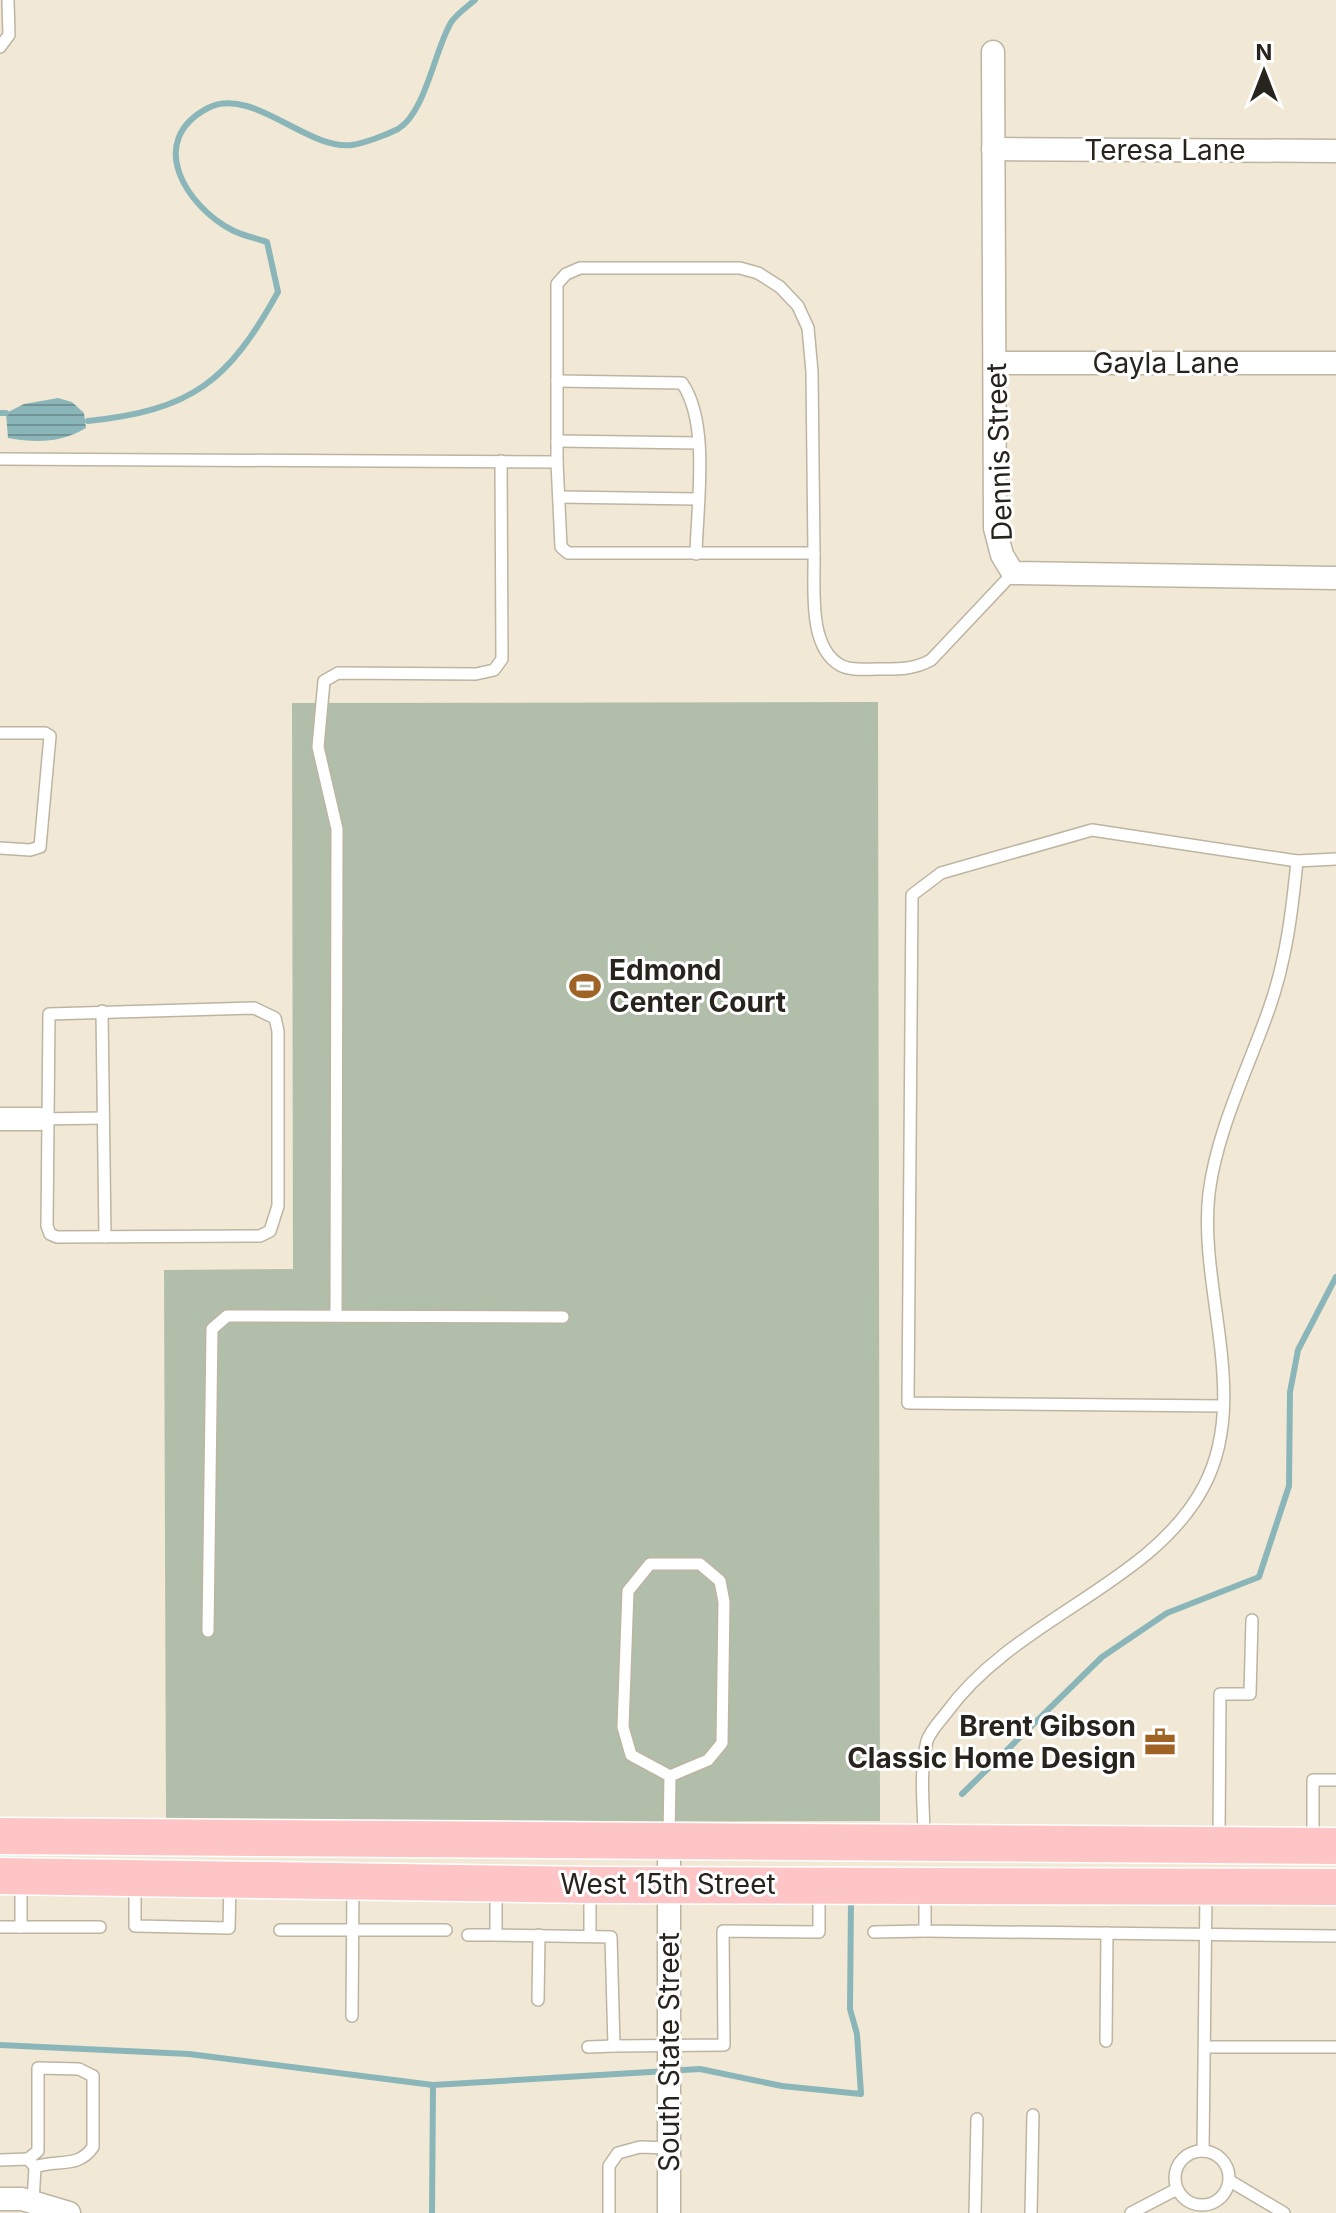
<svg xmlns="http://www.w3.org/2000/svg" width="1336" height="2213" font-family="Inter,sans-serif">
<defs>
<pattern id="water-rules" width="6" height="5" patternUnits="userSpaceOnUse" patternTransform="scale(2)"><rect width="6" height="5" fill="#8bb6b9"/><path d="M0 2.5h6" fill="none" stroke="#729496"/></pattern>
</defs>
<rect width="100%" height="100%" fill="#f1e9d5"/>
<!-- pitch -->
<polygon fill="#b1bea9" points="878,702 880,1821 166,1823 164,1270 293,1269 292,703"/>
<!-- water -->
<path fill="url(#water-rules)" d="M 58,398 L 72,402 L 84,413 L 86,428 C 61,443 36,443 8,438 L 6,413 L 24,404 Z"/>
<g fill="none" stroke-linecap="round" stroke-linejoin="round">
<!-- stream -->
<g stroke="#8bb6b9" stroke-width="6">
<polyline points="0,413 6,413"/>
<path d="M 88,421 C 192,410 228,382 278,292 L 267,242 C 256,238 243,236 232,230 C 186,206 145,141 208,108 C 251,85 308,151 352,145 C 365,143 386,135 398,129 C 426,113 436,44 452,21 C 458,13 468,6 475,0"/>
<polyline points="962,1794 1102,1657 1167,1613 1259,1577 1289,1486 1290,1392 1298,1350 1336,1277"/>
<polyline points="0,2045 189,2054 433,2085 700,2069 782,2086 861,2094 857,2034 850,2009 851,1901"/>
<polyline points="432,2213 433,2085"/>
</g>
<defs>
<g id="lane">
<polyline points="0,47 9,35 8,0"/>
<path d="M 557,381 L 682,383 C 710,423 697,505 696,554"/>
<polyline points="557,441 698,443"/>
<path d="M 0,459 L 557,462 L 561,547 L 568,553 L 814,553 C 815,585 807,646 840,665 C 850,671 866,669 877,669 C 897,669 913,670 931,660 L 1013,573"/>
<polyline points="557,462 557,284 566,274 580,268 740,268 758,273 780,287 798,306 808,328 812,372 814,553"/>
<polyline points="559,497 697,499"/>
<polyline points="0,733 45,733 50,736 40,847 30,850 0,848"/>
<polygon points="254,1008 275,1018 278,1031 278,1206 270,1231 260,1236 57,1237 50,1234 47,1226 49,1014"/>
<polyline points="102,1011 105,1237"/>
<polyline points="41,1119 103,1118"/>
<polyline points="336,1315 337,829 318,747 324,681 338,673 476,674 494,670 502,659 501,461"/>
<polyline points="1222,1406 908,1403 912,895 941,873 1092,830 1297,861"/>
<polyline points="208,1631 212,1329 227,1316 563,1317"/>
<polyline points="669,1838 670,1776 631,1755 623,1727 628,1591 650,1564 700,1564 720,1581 724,1602 722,1743 708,1760 670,1776"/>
<path d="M 924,1838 C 924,1807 919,1772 927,1741 C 930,1731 941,1720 947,1712 C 1015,1618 1153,1584 1204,1486 C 1251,1397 1198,1288 1209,1193 C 1217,1130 1248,1069 1269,1009 C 1286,961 1292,912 1297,861 L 1336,859"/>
<polyline points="1219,1840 1220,1694 1250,1694 1252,1620"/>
<polyline points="1313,1841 1313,1780 1336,1780"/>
<polyline points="135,1883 135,1926 229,1928 230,1883"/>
<polyline points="496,1888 496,1935 611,1937 614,2046 724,2045 723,1931 819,1932 819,1889"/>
<polyline points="590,1889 590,1936"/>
<polyline points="925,1892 925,1931 1336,1936"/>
<polyline points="0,1927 100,1927"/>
<polyline points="21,1927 21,1880"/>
<polyline points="280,1930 446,1930"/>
<polyline points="874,1932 925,1931"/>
<polyline points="468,1935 496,1935"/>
<polyline points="538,2000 539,1935"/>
<polyline points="352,2016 353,1886"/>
<polyline points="1106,2041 1107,1933"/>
<polyline points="588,2047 614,2046"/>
<polyline points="1205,2047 1336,2047"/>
<polyline points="1203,2151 1206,1892"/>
<circle cx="1202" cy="2178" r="27"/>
<path d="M 28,2159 L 38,2151 L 38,2068 L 79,2069 L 93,2076 L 93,2147 C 78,2169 57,2159 35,2167"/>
<polyline points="0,2160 28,2159 35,2167 33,2202"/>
<polyline points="1230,2181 1284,2213"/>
<polyline points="609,2213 609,2166 618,2153 640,2147 669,2148"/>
<polyline points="975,2213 977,2119"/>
<polyline points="1031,2213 1033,2115"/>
<polyline points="1131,2213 1177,2189"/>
</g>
<g id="street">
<polyline points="993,52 995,528 1002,555 1013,573 1336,578"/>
<polyline points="993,149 1336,151"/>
<polyline points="995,363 1336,363"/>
<polyline points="0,1119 40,1119"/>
<polyline points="669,1843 669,2213"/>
<polyline points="0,2199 22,2199 69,2213"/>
</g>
<g id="primary">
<polyline points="0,1836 1336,1846"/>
<polyline points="0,1876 590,1885 1336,1887"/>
</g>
</defs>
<!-- lane casing -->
<use href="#lane" stroke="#bdb5a2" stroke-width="14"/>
<!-- street casing -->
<use href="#street" stroke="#bdb5a2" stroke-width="25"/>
<!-- primary casing -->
<use href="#primary" stroke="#fff" stroke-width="39"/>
<!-- lane -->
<use href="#lane" stroke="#fff" stroke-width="11"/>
<!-- street -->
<use href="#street" stroke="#fff" stroke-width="22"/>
<!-- primary -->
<use href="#primary" stroke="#fec5c6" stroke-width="36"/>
</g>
<!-- icons -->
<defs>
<symbol id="stadium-bare" viewBox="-9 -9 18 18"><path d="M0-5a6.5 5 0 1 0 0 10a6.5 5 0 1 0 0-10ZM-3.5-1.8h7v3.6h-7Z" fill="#9f6326" stroke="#fff" stroke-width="2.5" paint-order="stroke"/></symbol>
<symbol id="office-bare" viewBox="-9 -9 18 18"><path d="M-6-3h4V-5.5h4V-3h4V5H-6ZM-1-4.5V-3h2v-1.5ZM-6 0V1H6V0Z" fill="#9f6326" stroke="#fff" stroke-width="2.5" paint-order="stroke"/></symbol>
</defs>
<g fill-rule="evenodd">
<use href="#stadium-bare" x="563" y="964" width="44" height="44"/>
<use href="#office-bare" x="1138" y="1720" width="44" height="44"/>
</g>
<g text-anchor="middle" stroke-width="6" stroke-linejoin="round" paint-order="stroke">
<!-- street labels -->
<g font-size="28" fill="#27241d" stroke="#fff">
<text x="1165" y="160">Teresa Lane</text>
<text x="1166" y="373">Gayla Lane</text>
<text transform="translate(999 452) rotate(-92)" y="10">Dennis Street</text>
<text x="668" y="1894">West 15th Street</text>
<text transform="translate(669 2052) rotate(-90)" y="10">South State Street</text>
</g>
<!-- poi labels -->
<g font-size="28" font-weight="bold" fill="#27241d" stroke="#fff" text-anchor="start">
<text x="609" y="980">Edmond<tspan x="609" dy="32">Center Court</tspan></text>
<text x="1136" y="1736" text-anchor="end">Brent Gibson<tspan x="1136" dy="32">Classic Home Design</tspan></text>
</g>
</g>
<!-- north arrow -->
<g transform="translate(1264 72)" stroke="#ffffff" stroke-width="6" paint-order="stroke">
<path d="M0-6L14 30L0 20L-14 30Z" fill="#27241d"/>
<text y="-12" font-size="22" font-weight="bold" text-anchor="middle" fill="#27241d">N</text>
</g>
</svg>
